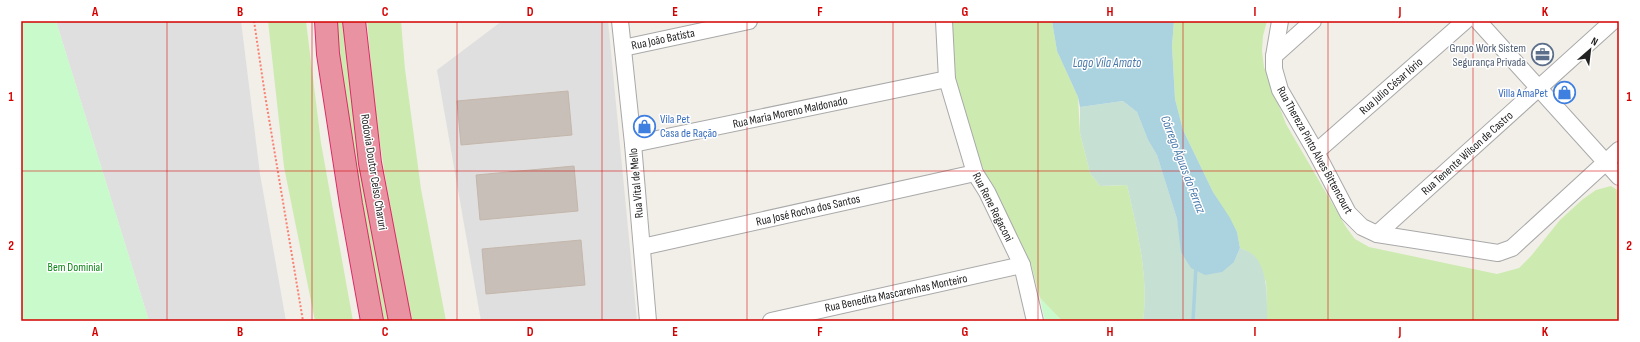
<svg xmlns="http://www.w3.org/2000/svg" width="1640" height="342" font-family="'Sofia Sans Condensed',sans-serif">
<rect width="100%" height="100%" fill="#f2efe9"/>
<!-- residential -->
<g fill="#e0dfdf">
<polygon points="56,21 241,21 260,174 286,321 149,321"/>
<polygon points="502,21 608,21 637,321 481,321 437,70"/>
</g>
<!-- grass -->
<g fill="#cdebb0">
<polygon points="268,21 306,21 321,143 353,321 315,321 284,167"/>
<polygon points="332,21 347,21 393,321 378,321"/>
<polygon points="367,21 401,21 405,69 421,189 446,321 410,321 396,247 375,111"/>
<path d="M 951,21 L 1052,21 L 1057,51 L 1078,97 L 1080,133 L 1090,173 L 1100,186 L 1127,185 C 1137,229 1149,276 1143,321 L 1062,321 L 1040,298 L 1031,264 L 988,180 L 968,132 L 953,75 Z"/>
<polygon points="1174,21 1267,21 1263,36 1262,51 1264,67 1286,124 1346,227 1355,239 1369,247 1497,274 1519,268 1531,256 1560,220 1583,199 1596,190 1611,186 1619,191 1619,321 1267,321 1267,298 1266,282 1252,254 1240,248 1237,232 1213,192 1183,130 1175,99 1172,46"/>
</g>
<!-- wetland -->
<path fill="#c6e0d4" d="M 1123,101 L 1137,112 L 1148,140 L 1157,155 L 1177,219 L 1180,234 L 1234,262 L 1240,248 C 1243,249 1247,251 1251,253 C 1269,266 1267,301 1267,321 L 1143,321 C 1149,276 1137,229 1127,185 L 1100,186 L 1090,173 L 1080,133 L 1080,107 Z"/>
<!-- park -->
<g fill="#c8facc">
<polygon points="21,21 56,21 149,321 21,321"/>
<polygon points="1040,298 1062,321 1045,321"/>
</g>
<!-- water -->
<polygon fill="#aad3df" points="1052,21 1174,21 1172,46 1175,99 1183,130 1213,192 1230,218 1237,232 1240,248 1234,262 1222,272 1205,275 1191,268 1181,252 1177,219 1157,155 1148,140 1137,112 1123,101 1080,107 1078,97 1057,51"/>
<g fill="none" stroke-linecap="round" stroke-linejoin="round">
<!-- stream -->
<polyline stroke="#aad3df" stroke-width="3.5" points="1193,321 1196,266"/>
</g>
<!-- building -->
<g fill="#c7bfb8" stroke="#c4b6ab">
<polygon points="568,91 572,135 461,145 457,101"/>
<polygon points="574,166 578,211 480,220 476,175"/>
<polygon points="581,240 585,285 486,294 482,249"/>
</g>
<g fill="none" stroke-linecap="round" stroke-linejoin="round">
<defs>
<g id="minor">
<polyline points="620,21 633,144 648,321"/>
<polyline points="944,21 947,79 975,173 987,192 1022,265 1035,321"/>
<polyline points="1280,21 1274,56 1274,69 1280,90 1316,152 1348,213 1362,227 1377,234 1498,253 1512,248 1619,150"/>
<polyline points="1478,21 1619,177"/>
<polyline points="623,48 749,21"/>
<polyline points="1274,56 1313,21"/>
<polyline points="633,144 947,79"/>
<polyline points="1316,152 1465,21"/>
<polyline points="1377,234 1613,21"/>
<polyline points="642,247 975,173"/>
<polyline points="771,321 1022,265"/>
</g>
<g id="highway">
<polyline points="326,21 328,54 351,204 372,321"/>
<polyline points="354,21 370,163 400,321"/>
</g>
</defs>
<!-- minor casing -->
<use href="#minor" stroke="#a9a9a9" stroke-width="18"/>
<!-- highway casing -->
<use href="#highway" stroke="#dc2a67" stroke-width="24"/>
<!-- path -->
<polyline stroke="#fa8072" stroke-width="2" stroke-dasharray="2 2" stroke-linecap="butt" points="254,21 265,95 303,321"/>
<!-- minor -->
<use href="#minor" stroke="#fff" stroke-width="16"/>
<!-- highway -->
<use href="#highway" stroke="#e892a2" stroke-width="22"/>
</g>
<!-- grid -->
<path fill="none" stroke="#d40000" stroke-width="1" stroke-opacity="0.55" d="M 167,21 L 167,321M 312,21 L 312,321M 457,21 L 457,321M 602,21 L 602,321M 747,21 L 747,321M 893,21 L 893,321M 1038,21 L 1038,321M 1183,21 L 1183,321M 1328,21 L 1328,321M 1473,21 L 1473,321M 21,171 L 1619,171"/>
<!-- icons -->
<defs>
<symbol id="office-ring" viewBox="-11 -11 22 22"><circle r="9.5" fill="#fff" stroke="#5c6f8a" stroke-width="1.5"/><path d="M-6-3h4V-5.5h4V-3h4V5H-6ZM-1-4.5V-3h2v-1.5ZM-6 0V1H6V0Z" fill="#5c6f8a"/></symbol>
<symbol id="shop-ring" viewBox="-11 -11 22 22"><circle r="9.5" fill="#fff" stroke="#3f7fe0" stroke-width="1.5"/><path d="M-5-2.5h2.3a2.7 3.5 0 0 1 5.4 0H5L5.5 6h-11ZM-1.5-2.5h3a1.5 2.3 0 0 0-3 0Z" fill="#3f7fe0"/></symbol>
</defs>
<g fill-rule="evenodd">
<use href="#office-ring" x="1530" y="42" width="25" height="25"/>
<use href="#shop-ring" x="1552" y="80" width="25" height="25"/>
<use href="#shop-ring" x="632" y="114" width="25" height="25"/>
</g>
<g text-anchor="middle" stroke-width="3" stroke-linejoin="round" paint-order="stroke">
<!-- street labels -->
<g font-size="12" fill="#222" stroke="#fff">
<text transform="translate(663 39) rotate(-12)" y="4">Rua João Batista</text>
<text transform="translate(1391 86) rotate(-41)" y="4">Rua Julio César Iório</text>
<text transform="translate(790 112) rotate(-12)" y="4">Rua Maria Moreno Maldonado</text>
<text transform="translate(1315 150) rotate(61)" y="4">Rua Thereza Pinto Alves Bittencourt</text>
<text transform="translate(1467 153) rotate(-42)" y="4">Rua Tenente Wilson de Castro</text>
<text transform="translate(374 172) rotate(81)" y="4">Rodovia Doutor Celso Charuri</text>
<text transform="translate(636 183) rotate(-95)" y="4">Rua Vital de Mello</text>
<text transform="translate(993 207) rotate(63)" y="4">Rua Rene Regaconi</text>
<text transform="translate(808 210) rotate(-13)" y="4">Rua José Rocha dos Santos</text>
<text transform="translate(896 293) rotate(-12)" y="4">Rua Benedita Mascarenhas Monteiro</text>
</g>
<!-- service labels -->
<g font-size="12" fill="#4e5e75" stroke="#fff" text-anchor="end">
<text x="1526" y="52">Grupo Work Sistem<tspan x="1526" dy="14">Segurança Privada</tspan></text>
</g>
<!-- shop labels -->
<g font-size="12" fill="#366cbe" stroke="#fff" text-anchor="end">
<text x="1548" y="97">Villa AmaPet</text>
<text x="660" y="123" text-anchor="start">Vila Pet<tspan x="660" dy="14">Casa de Ração</tspan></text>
</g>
<!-- park labels -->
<g font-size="12" fill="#0c8416" stroke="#fff">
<text x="75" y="271">Bem Dominial</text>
</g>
<!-- water labels -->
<g font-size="13" font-style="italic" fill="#4a7aab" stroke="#fff">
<text x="1107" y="67">Lago Vila Amato</text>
<text transform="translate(1184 164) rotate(69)" y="5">Córrego Águas do Ferraz</text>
</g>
</g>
<!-- border -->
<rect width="1640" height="342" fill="none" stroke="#ffffff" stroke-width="44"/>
<!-- north arrow -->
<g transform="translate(1590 50) rotate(28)" stroke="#ffffff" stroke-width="3" paint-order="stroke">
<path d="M0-3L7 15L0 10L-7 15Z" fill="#222222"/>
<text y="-6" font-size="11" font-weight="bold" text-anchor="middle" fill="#222222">N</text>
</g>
<rect x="22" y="22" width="1596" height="298" fill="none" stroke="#d40000" stroke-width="1.5"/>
<g font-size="13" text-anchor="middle" font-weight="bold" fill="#d40000">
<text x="95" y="16">A</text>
<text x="240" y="16">B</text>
<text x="385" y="16">C</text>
<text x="530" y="16">D</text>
<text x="675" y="16">E</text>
<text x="820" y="16">F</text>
<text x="965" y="16">G</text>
<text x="1110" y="16">H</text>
<text x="1255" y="16">I</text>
<text x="1400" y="16">J</text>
<text x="1545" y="16">K</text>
<text x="11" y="101">1</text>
<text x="1629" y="101">1</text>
<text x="11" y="250">2</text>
<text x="1629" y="250">2</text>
<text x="95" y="336">A</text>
<text x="240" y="336">B</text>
<text x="385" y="336">C</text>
<text x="530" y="336">D</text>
<text x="675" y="336">E</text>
<text x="820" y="336">F</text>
<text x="965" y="336">G</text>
<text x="1110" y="336">H</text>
<text x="1255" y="336">I</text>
<text x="1400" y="336">J</text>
<text x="1545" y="336">K</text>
</g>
</svg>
